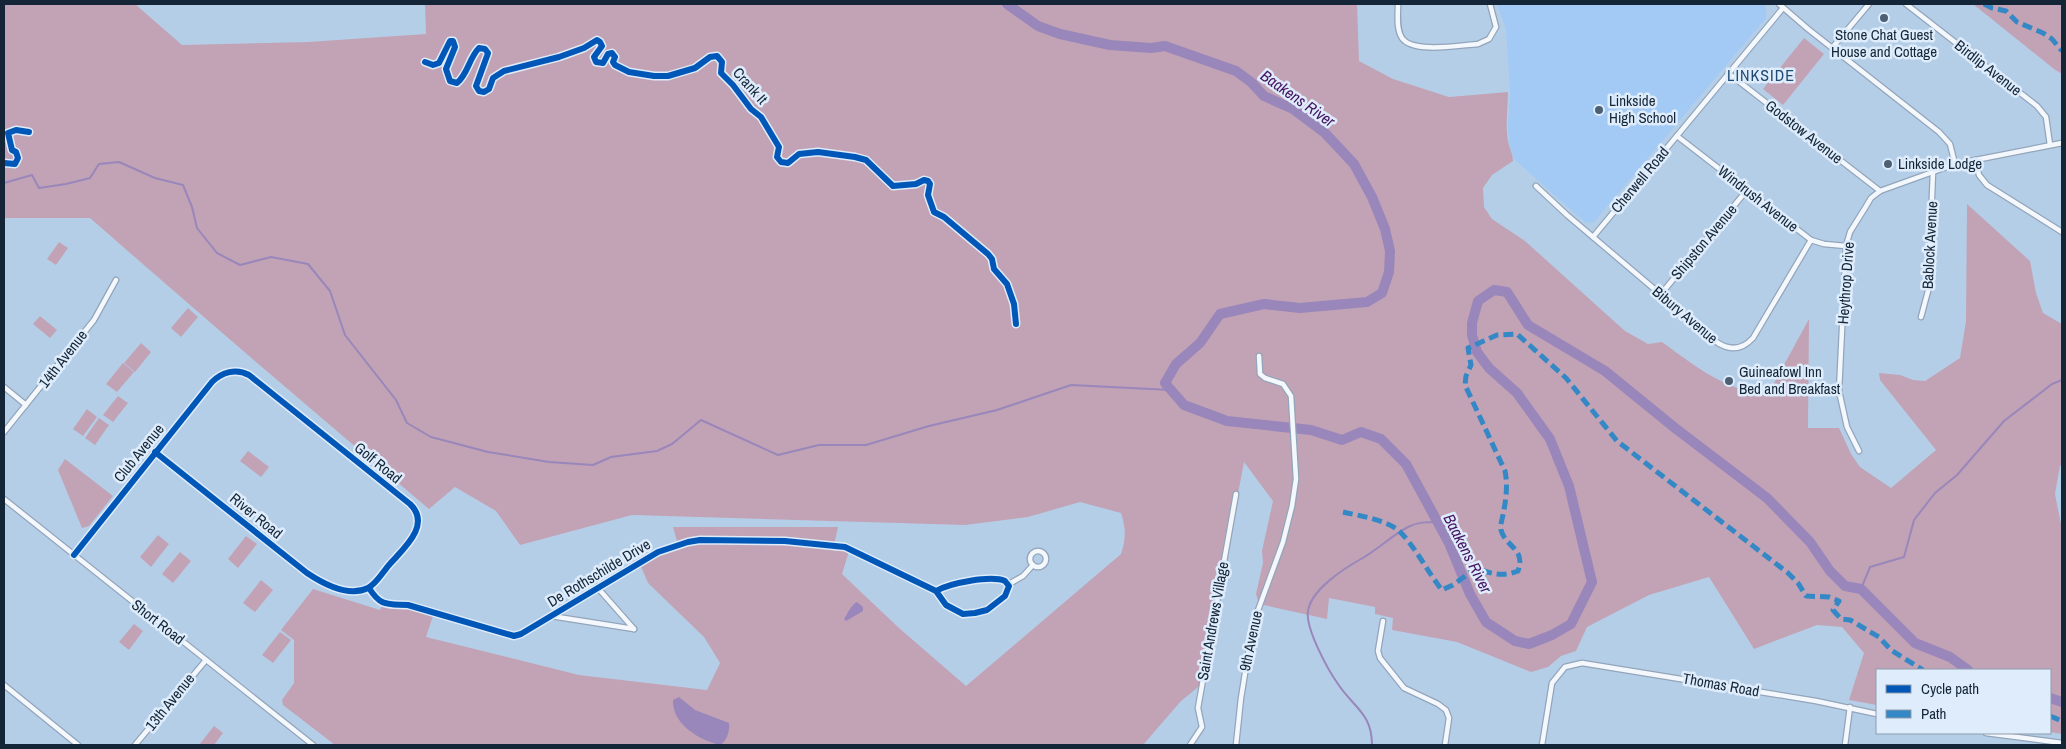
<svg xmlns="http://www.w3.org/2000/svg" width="2066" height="749" font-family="'Archivo Narrow',sans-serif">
<rect width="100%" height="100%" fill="#b5cee8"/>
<!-- built -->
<polygon fill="#a2caf4" points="1497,4 1763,4 1766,8 1766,18 1594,222 1586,223 1514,159 1509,143 1508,127 1510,90 1506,29"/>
<!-- green -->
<g fill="#c2a3b5">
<path d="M 4,4 L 135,4 L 182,45 L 308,42 L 426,34 L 425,4 L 1357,4 L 1359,61 L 1393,79 L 1449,97 L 1508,92 C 1508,108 1505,125 1508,141 C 1509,148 1513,153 1513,161 L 1492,175 L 1483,188 L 1484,207 L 1492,219 L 1525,241 L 1625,331 L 1648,344 L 1662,342 C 1698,368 1722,388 1767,396 L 1809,319 L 1808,428 L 1839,428 L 1851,454 L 1860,467 L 1891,488 L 1936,450 L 1880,380 L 1879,373 L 1900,375 L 1913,380 L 1925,381 L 1960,358 L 1966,321 L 1967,204 L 2030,261 L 2036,293 L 2043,313 L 2062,324 L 2062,463 L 2060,466 L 2055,494 L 2062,529 L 2062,734 L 2050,732 L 2050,670 L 1877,670 L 1877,705 L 1849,700 L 1864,653 L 1842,627 L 1817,625 L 1754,649 L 1709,577 L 1649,595 L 1587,627 L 1576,651 L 1561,656 L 1548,667 L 1531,672 L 1457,642 L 1392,630 L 1393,618 L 1375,614 L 1375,607 L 1329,598 L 1327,619 L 1259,604 L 1256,594 L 1263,563 L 1262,551 L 1273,501 L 1244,462 L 1202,684 L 1181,701 L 1143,745 L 335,745 L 283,705 L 282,700 L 294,683 L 294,640 L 281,630 L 313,589 L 380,610 L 383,603 L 404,605 L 434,613 L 426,637 L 579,675 L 707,690 L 720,663 L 704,637 L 648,583 L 639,562 L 678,545 L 673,527 L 838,527 L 834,545 L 850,548 L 842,574 L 899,628 L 966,686 L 1121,554 C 1126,539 1126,528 1121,513 L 1080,502 L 1028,517 L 965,525 L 632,515 L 520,545 L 496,511 L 455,487 L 429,509 C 315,413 202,316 90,218 L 4,218 Z"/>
<polygon points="1973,4 2062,4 2062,74 2054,69"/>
<polygon points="1804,38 1824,54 1783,105 1763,89"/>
<polygon points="59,242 68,248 56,265 47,259"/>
<polygon points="188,308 198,317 181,337 171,328"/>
<polygon points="40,316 57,330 50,338 33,324"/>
<polygon points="141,343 151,352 135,372 124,363"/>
<polygon points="123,363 134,372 117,392 106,384"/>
<polygon points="118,396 128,403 113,422 103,415"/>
<polygon points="87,409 97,417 83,436 73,429"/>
<polygon points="99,418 109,425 95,445 85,438"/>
<polygon points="248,451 269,467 261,477 240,461"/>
<polygon points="65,459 113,496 89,526 82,528 58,470"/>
<polygon points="158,535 169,544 151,567 140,557"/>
<polygon points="246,536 257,544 238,568 228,559"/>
<polygon points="180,552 191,561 173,583 162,574"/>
<polygon points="261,580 273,590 255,612 243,603"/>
<polygon points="134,624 143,631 129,650 119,642"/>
<polygon points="280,632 291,640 273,663 262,655"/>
<polygon points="214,726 223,733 214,745 199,745"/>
</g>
<!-- water -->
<g fill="#9987bb">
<path d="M 857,602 L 863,607 L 863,611 L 846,621 L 844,619 C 848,613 851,605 857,602 Z"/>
<path d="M 679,697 L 695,710 L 729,723 C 730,730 727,741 720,745 C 699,740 672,724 673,700 Z"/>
</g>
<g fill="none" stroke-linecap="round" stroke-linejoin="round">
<!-- stream -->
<g stroke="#9987bb" stroke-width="2">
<polyline points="4,183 32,175 39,188 66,184 90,178 99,164 119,162 155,178 183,185 192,207 197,228 217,253 240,265 271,257 308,264 330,291 345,335 396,400 407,423 431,437 488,452 549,462 593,465 611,457 657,451 672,444 701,420 778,455 819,445 866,445 929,426 997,410 1071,385 1171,390"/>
<polyline points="1861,589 1870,567 1904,557 1914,520 1935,493 1957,475 2004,421 2052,384 2062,380"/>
<path d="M 1372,745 C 1372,713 1353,707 1338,684 C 1328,670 1305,628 1308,611 C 1311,590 1343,569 1361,559 C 1377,550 1391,536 1408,527 C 1417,522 1427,522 1437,522"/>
</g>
<!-- river -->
<g stroke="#9987bb" stroke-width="10">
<polyline points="1007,4 1038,26 1060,34 1110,45 1151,48 1165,46 1236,71 1251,82 1264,96 1293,109 1325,133 1354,164 1372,197 1385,229 1390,251 1389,272 1382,293 1367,302 1300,308 1264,304 1220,314 1200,343 1176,364 1165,383 1184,405 1227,421 1311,430 1342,440 1361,432 1381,439 1406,464 1449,543 1470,594 1486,622 1515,641 1529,644 1552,635 1571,624 1592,582 1569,486 1550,439 1517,393 1489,368 1477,352 1472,335 1472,323 1478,301 1494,290 1507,292 1528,325 1605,371 1675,428 1767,498 1810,542 1830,571 1845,586 1861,589 1915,643 1950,657 1968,670"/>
<polyline points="2050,698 2062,702"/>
</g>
<defs>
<g id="minor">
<path d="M 1398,4 C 1398,14 1396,29 1402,38 C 1413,54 1461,45 1478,44 L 1489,39 L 1496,27 L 1490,4"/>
<polyline points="1779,4 1808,29 1939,132 1950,144 1955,164"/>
<polyline points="1906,4 2037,106 2046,117 2050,145"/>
<polyline points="1832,48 1869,4"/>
<polyline points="1728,73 1880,191"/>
<polyline points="1677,136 1811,240 1824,244 1846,246"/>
<polyline points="1975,160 1979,175 1987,185 2062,232"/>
<path d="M 1536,186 L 1567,215 L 1718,343 C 1731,351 1743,349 1753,338 L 1811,240"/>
<polyline points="1593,237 1783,8"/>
<polyline points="1661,294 1747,190"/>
<polyline points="1921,317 1928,291 1933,172"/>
<polyline points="4,387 26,405"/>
<polyline points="4,432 94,320 116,280"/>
<polyline points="1859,451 1847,427 1839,391 1846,246 1850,232 1865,208 1871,198 1880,191 1955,164 2062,143"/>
<polyline points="4,499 313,745"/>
<circle cx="1038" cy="559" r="8"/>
<path d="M 74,555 L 212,382 C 222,372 236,368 249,375 L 410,504 C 432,525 403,549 389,565 C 383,572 376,584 368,588 C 348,598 322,583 307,573 L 155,452"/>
<polyline points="1009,584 1023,576 1033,565"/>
<polyline points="597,587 634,629"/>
<path d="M 369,588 C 381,607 387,604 408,605 L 514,636 L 521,634 L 658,552 L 688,542 L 700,540 L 785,541 L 845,547 L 936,591 L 946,605 L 963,614 L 975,613 L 987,610 L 1005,596 L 1009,586 L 1005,581 C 991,575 950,583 936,591"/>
<polyline points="551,616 634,629"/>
<polyline points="1383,621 1378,651 1380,658 1404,688 1438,704 1446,710 1449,718 1445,745"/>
<polyline points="4,685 78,745"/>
<polyline points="1986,733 2062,743"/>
<polyline points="135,745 206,660"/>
<polyline points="1190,745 1202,727 1198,708 1236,494"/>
<polyline points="1236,745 1241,698 1253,624 1283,542 1292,506 1296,479 1291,396 1283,384 1265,378 1260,374 1259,356"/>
<polyline points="1542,745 1552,683 1565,667 1582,663 1816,701 1877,714"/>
<polyline points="1845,745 1850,707"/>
</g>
</defs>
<!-- minor casing -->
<use href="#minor" stroke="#92a5ba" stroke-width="7"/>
<!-- minor -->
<use href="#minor" stroke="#f4f8fc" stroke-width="4.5"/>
<!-- quiet -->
<g stroke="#3488c6" stroke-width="5" stroke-dasharray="10 5" stroke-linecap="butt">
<polyline points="1984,4 1992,8 2006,11 2017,22 2043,33 2052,39 2062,51"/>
<path d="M 1343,512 C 1360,516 1383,519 1398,530 C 1413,543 1429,574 1442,590 L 1453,585 L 1476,568 C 1491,574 1503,577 1518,571 C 1526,548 1506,548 1501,530 C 1500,525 1502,520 1503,515 C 1506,500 1508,485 1505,471 L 1465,385 L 1466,376 L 1471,365 L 1468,348 L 1497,335 L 1517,334 L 1566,378 L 1617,441 L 1788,573 L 1798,583 L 1806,596 L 1829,597 L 1839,601 L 1833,610 L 1841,619 L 1850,620 L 1879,637 L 1891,650 L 1923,670"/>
<polyline points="2050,716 2062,721"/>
</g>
<defs>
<g id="cycleway">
<path d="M 425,62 L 433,65 L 439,63 L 450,41 L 453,41 L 455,47 L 446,69 L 450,81 L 457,83 C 468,74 469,58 479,48 L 485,49 L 488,53 L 487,56 L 476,86 L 479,91 L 484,92 L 489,89 L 493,78 L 504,71 L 559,57 L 584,48 L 597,40 L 600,42 L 602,46 L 594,57 L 596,62 L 603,63 L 608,54 L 612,53 L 615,57 L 613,62 L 615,65 L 629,72 L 654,76 L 668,76 L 695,68 L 710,57 L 717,56 L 722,62 L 721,73 L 733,85 L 751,109 L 761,117 L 779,147 L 777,157 L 781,162 L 788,163 L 799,154 L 818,152 L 855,157 L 866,160 L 893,186 L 916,184 L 924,180 L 928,181 L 930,184 L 928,195 L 934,212 L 944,217 L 988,254 L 992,259 L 994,269 L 1007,284 L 1014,304 L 1016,324"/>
<polyline points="4,163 15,164 18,158 16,152 12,150 8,133 16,130 29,132"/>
<path d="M 74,555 L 212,382 C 222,372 236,368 249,375 L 410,504 C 432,525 403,549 389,565 C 383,572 376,584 368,588 C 348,598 322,583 307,573 L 155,452"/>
<path d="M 369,588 C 381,607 387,604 408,605 L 514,636 L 521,634 L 658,552 L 688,542 L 700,540 L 785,541 L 845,547 L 936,591 L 946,605 L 963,614 L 975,613 L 987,610 L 1005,596 L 1009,586 L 1005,581 C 991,575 950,583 936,591"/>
</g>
</defs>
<!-- cycleway casing -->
<use href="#cycleway" stroke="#deecfb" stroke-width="9"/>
<!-- cycleway -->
<use href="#cycleway" stroke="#0057b8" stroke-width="6"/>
</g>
<!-- markers -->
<g fill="#4c6075" stroke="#deecfb" stroke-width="2">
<circle cx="1884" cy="18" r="5"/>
<circle cx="1599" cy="110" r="5"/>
<circle cx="1888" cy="164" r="5"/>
<circle cx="1729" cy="381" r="5"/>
</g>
<g text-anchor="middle" stroke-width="5" stroke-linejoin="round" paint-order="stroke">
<!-- poi labels -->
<g font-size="15" fill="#132537" stroke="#deecfb" text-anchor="start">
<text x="1884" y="40" text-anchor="middle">Stone Chat Guest<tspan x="1884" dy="17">House and Cottage</tspan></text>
<text x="1609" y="106">Linkside<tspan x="1609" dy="17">High School</tspan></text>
<text x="1898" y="169">Linkside Lodge</text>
<text x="1739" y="377">Guineafowl Inn<tspan x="1739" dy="17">Bed and Breakfast</tspan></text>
</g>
<!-- street labels -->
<g font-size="15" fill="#132537" stroke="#deecfb">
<text transform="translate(1988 68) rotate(38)" y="5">Birdlip Avenue</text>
<text transform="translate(750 86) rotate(48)" y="5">Crank It</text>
<text transform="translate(1804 132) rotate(38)" y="5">Godstow Avenue</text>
<text transform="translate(1640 180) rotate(-50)" y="5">Cherwell Road</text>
<text transform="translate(1758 199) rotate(38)" y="5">Windrush Avenue</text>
<text transform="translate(1704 242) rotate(-50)" y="5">Shipston Avenue</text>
<text transform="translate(1930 245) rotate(-87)" y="5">Bablock Avenue</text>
<text transform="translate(1846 283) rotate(-86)" y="5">Heythrop Drive</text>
<text transform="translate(1685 315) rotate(40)" y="5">Bibury Avenue</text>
<text transform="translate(63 359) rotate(-52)" y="5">14th Avenue</text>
<text transform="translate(139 453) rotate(-51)" y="5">Club Avenue</text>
<text transform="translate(378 463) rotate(39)" y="5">Golf Road</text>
<text transform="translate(256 516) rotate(39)" y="5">River Road</text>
<text transform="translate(599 573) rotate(-31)" y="5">De Rothschilde Drive</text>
<text transform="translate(1213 621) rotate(-80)" y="5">Saint Andrews Village</text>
<text transform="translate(158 622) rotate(38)" y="5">Short Road</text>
<text transform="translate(1251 641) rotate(-78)" y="5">9th Avenue</text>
<text transform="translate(1721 685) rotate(10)" y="5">Thomas Road</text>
<text transform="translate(170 702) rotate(-51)" y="5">13th Avenue</text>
</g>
<!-- neighbourhood labels -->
<g font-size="16" letter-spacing="1" fill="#1e4972" stroke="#deecfb">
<text x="1761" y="81">LINKSIDE</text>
</g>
<!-- water labels -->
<g font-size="16" font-style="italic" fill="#451361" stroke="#deecfb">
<text transform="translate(1298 98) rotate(35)" y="6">Baakens River</text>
<text transform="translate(1468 553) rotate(63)" y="6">Baakens River</text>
</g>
</g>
<!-- border -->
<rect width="2066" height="749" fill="none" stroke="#132537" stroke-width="10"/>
<!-- legend -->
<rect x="1876" y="669" width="175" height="65" fill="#deecfb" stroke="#8d9cad"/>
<rect x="1886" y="685" width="25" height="8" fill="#0057b8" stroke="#8d9cad"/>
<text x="1921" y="694" font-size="15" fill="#132537">Cycle path</text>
<rect x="1886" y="710" width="25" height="8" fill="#3488c6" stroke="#8d9cad"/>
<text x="1921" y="719" font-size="15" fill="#132537">Path</text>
</svg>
